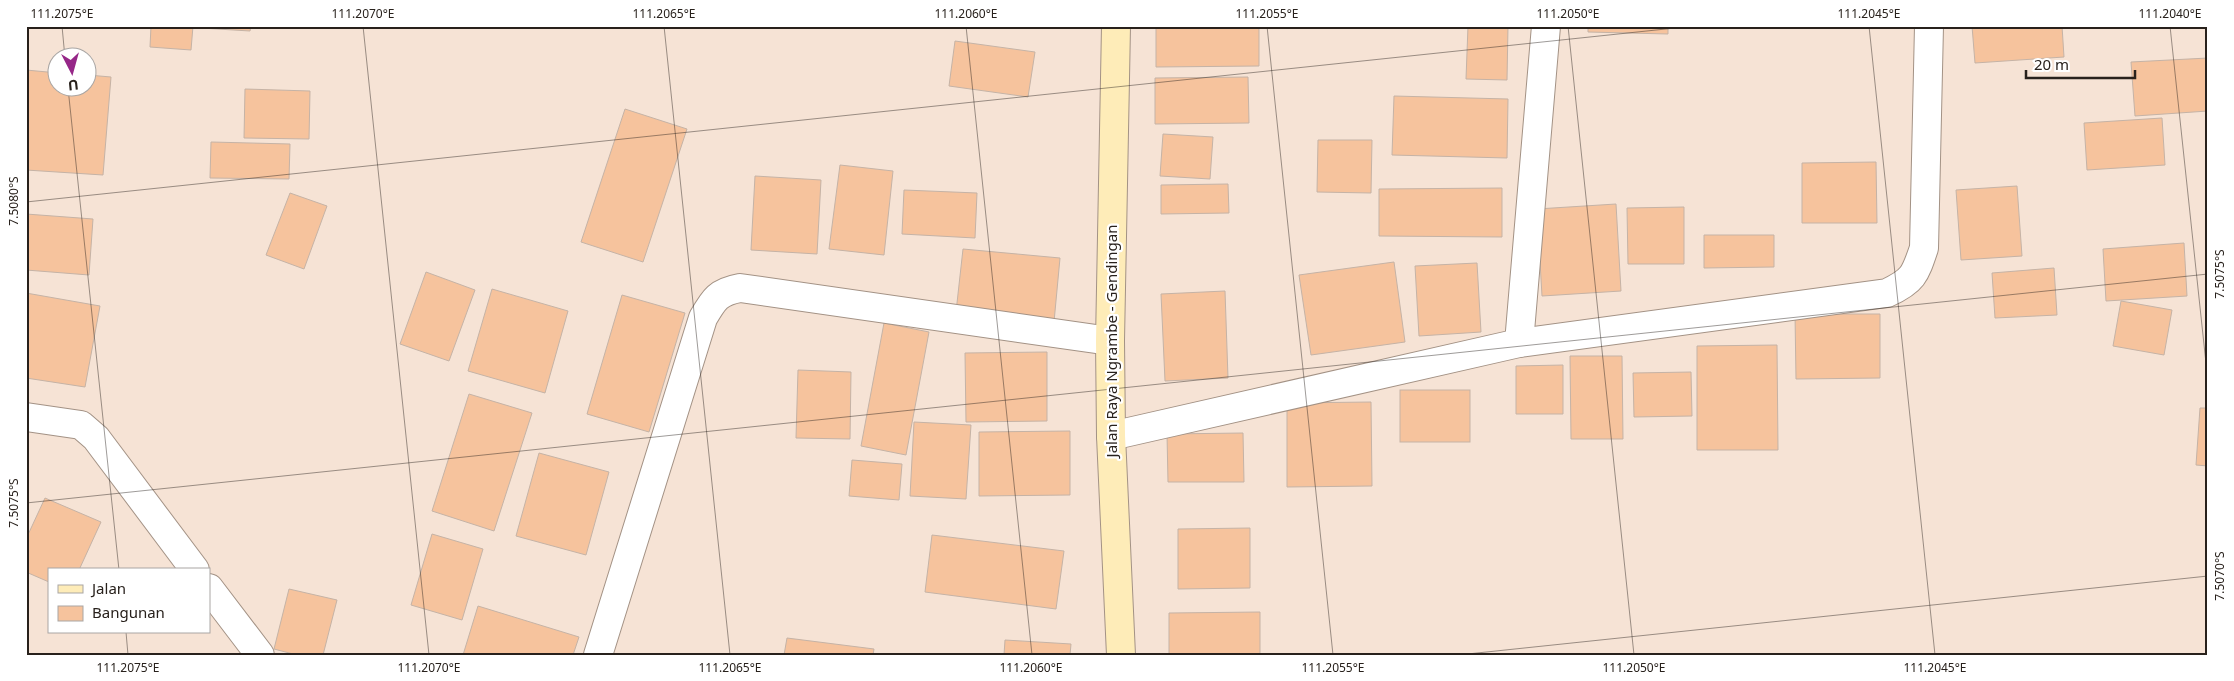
<svg xmlns="http://www.w3.org/2000/svg" width="2234" height="681" font-family="'Noto Sans',sans-serif">
<rect width="100%" height="100%" fill="#f6e3d5"/>
<!-- building -->
<g fill="#f6c39d" stroke="#c5b3a6">
<polygon points="151,26 193,26 191,50 150,47"/>
<polygon points="201,26 251,26 250,31 201,28"/>
<polygon points="1156,26 1259,26 1259,66 1156,67"/>
<polygon points="1468,26 1508,26 1507,80 1466,79"/>
<polygon points="1588,26 1668,26 1668,34 1588,32"/>
<polygon points="1972,26 2062,26 2064,57 1975,63"/>
<polygon points="955,41 1035,52 1028,97 949,86"/>
<polygon points="2208,58 2208,111 2135,116 2131,62"/>
<polygon points="26,70 58,73 58,88 88,88 88,75 111,77 103,175 26,170"/>
<polygon points="1248,77 1249,123 1155,124 1155,78"/>
<polygon points="245,89 310,91 309,139 244,138"/>
<polygon points="1394,96 1508,99 1507,158 1392,155"/>
<polygon points="625,109 687,129 643,262 581,242"/>
<polygon points="2162,118 2165,165 2087,170 2084,123"/>
<polygon points="1163,134 1213,137 1210,179 1160,176"/>
<polygon points="1318,140 1372,140 1371,193 1317,192"/>
<polygon points="211,142 290,144 289,179 210,178"/>
<polygon points="1876,162 1877,223 1802,223 1802,163"/>
<polygon points="840,165 893,171 884,255 829,249"/>
<polygon points="755,176 821,180 817,254 751,250"/>
<polygon points="1228,184 1229,213 1161,214 1161,185"/>
<polygon points="2017,186 2022,256 1961,260 1956,190"/>
<polygon points="1502,188 1502,237 1379,236 1379,189"/>
<polygon points="904,190 977,193 975,238 902,234"/>
<polygon points="290,193 327,206 304,269 266,255"/>
<polygon points="1616,204 1621,291 1542,296 1537,209"/>
<polygon points="1684,207 1684,264 1628,264 1627,208"/>
<polygon points="26,214 93,219 89,275 26,270"/>
<polygon points="1704,235 1774,235 1774,267 1704,268"/>
<polygon points="2184,243 2187,296 2106,301 2103,249"/>
<polygon points="963,249 1060,258 1054,322 956,312"/>
<polygon points="1394,262 1405,342 1311,355 1299,275"/>
<polygon points="1477,263 1481,332 1419,336 1415,266"/>
<polygon points="2054,268 2057,315 1995,318 1992,273"/>
<polygon points="426,272 475,290 449,361 400,344"/>
<polygon points="492,289 568,311 545,393 468,371"/>
<polygon points="1225,291 1228,378 1165,381 1161,294"/>
<polygon points="26,293 100,306 85,387 26,378"/>
<polygon points="622,295 685,313 649,432 587,414"/>
<polygon points="2121,301 2172,310 2164,355 2113,346"/>
<polygon points="1795,314 1880,314 1880,378 1796,379"/>
<polygon points="884,323 929,332 906,455 861,446"/>
<polygon points="1777,345 1778,450 1697,450 1697,346"/>
<polygon points="1047,352 1047,421 966,422 965,353"/>
<polygon points="1570,356 1622,356 1623,439 1571,439"/>
<polygon points="1563,365 1563,414 1516,414 1516,366"/>
<polygon points="798,370 851,372 850,439 796,438"/>
<polygon points="1691,372 1692,416 1634,417 1633,373"/>
<rect x="1400" y="390" width="70" height="52"/>
<polygon points="469,394 532,413 494,531 432,511"/>
<polygon points="1371,402 1372,486 1287,487 1287,403"/>
<polygon points="2200,408 2208,408 2208,466 2196,465"/>
<polygon points="914,422 971,425 966,499 910,496"/>
<polygon points="1070,431 1070,495 979,496 979,432"/>
<polygon points="1243,433 1244,482 1168,482 1167,434"/>
<polygon points="539,453 609,472 586,555 516,536"/>
<polygon points="852,460 902,464 899,500 849,496"/>
<polygon points="45,498 101,522 79,570 49,570 49,582 26,572 26,539"/>
<polygon points="1250,528 1250,588 1178,589 1178,529"/>
<polygon points="432,534 483,549 462,620 411,605"/>
<polygon points="932,535 1064,551 1056,609 925,592"/>
<polygon points="289,589 337,600 323,655 297,655 274,649"/>
<polygon points="478,606 579,637 573,655 463,655"/>
<polygon points="1260,612 1260,655 1169,655 1169,613"/>
<polygon points="787,638 874,649 873,655 784,655"/>
<polygon points="1005,640 1071,644 1070,655 1004,655"/>
</g>
<g fill="none" stroke-linecap="round" stroke-linejoin="round">
<defs>
<g id="street">
<polyline points="1519,343 1546,26"/>
<polyline points="26,417 81,425 96,438 195,570"/>
<path d="M 1111,436 L 1519,343 L 1887,293 C 1913,281 1915,275 1924,248 L 1929,26"/>
<polyline points="209,588 260,655"/>
<path d="M 598,655 L 703,318 C 714,299 718,292 740,288 L 1110,341"/>
</g>
<polyline id="secondary" points="1116,26 1110,341 1111,436 1121,655"/>
</defs>
<!-- street casing -->
<use href="#street" stroke="#a39285" stroke-width="30"/>
<!-- secondary casing -->
<use href="#secondary" stroke="#a39285" stroke-width="30"/>
<!-- street -->
<use href="#street" stroke="#fff" stroke-width="28"/>
<!-- secondary -->
<use href="#secondary" stroke="#feecb8" stroke-width="28"/>
</g>
<!-- ticks -->
<path fill="none" stroke="#28211c" stroke-width="1" stroke-opacity="0.45" d="M 62,26 L 65,58M 363,26 L 429,655M 664,26 L 730,655M 966,26 L 1032,655M 1267,26 L 1333,655M 1568,26 L 1634,655M 1869,26 L 1935,655M 2170,26 L 2208,382M 68,88 L 119,570M 26,202 L 1694,26M 26,503 L 2208,274M 126,632 L 128,655M 1458,655 L 2208,576"/>
<g text-anchor="middle" stroke-width="4.5" stroke-linejoin="round" paint-order="stroke">
<!-- street labels -->
<g font-size="15" fill="#28211c" stroke="#fff">
<text transform="translate(1112 341) rotate(-90)" y="5">Jalan Raya Ngrambe - Gendingan</text>
</g>
</g>
<!-- border -->
<rect width="2234" height="681" fill="none" stroke="#ffffff" stroke-width="55"/>
<!-- legend -->
<rect x="48" y="568" width="162" height="65" fill="#ffffff" stroke="#a9a6a4"/>
<rect x="58" y="585" width="25" height="8" fill="#feecb8" stroke="#a9a6a4"/>
<text x="92" y="594" font-size="15" fill="#28211c">Jalan</text>
<rect x="58" y="606" width="25" height="15" fill="#f6c39d" stroke="#a9a6a4"/>
<text x="92" y="618" font-size="15" fill="#28211c">Bangunan</text>
<!-- north arrow -->
<g transform="translate(72 72) rotate(174)"><circle r="24" fill="#ffffff" stroke="#a9a6a4"/>
<path d="M0-4L9 19L0 12L-9 19Z" fill="#962788"/>
<text y="-8" font-size="14" font-weight="bold" text-anchor="middle" fill="#28211c">U</text>
</g>
<!-- scale -->
<path d="M2026 70v8h109v-8" fill="none" stroke="#28211c" stroke-width="2.5"/>
<text x="2034" y="70" font-size="15" fill="#28211c" stroke="#ffffff" stroke-width="4" paint-order="stroke">20 m</text>
<rect x="28" y="28" width="2178" height="626" fill="none" stroke="#28211c" stroke-width="2"/>
<g font-size="12" text-anchor="middle" fill="#28211c">
<text x="62" y="18">111.2075°E</text>
<text x="363" y="18">111.2070°E</text>
<text x="664" y="18">111.2065°E</text>
<text x="966" y="18">111.2060°E</text>
<text x="1267" y="18">111.2055°E</text>
<text x="1568" y="18">111.2050°E</text>
<text x="1869" y="18">111.2045°E</text>
<text x="2170" y="18">111.2040°E</text>
<text transform="translate(14 201) rotate(-90)" y="4">7.5080°S</text>
<text transform="translate(2220 274) rotate(-90)" y="4">7.5075°S</text>
<text transform="translate(14 503) rotate(-90)" y="4">7.5075°S</text>
<text transform="translate(2220 576) rotate(-90)" y="4">7.5070°S</text>
<text x="128" y="672">111.2075°E</text>
<text x="429" y="672">111.2070°E</text>
<text x="730" y="672">111.2065°E</text>
<text x="1031" y="672">111.2060°E</text>
<text x="1333" y="672">111.2055°E</text>
<text x="1634" y="672">111.2050°E</text>
<text x="1935" y="672">111.2045°E</text>
</g>
</svg>
